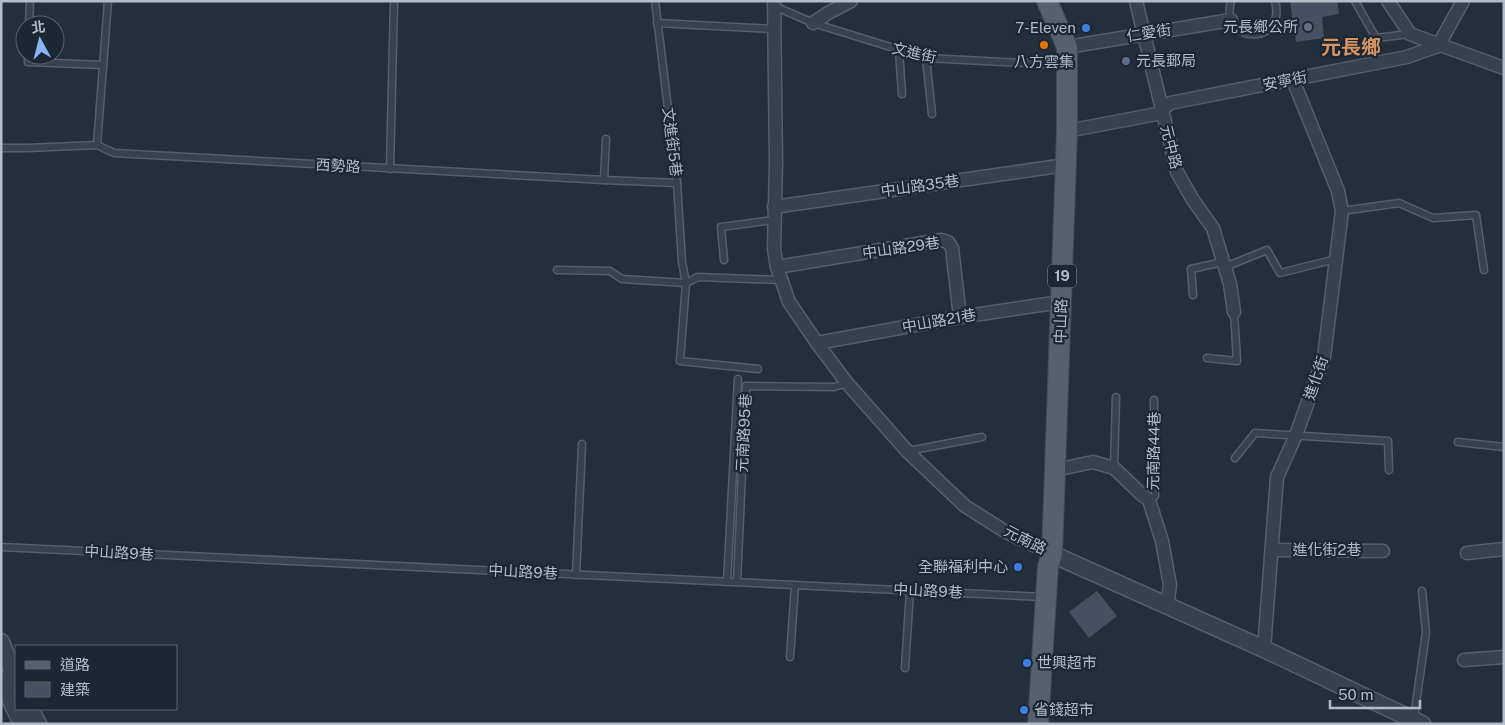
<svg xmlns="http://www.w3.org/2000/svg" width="1505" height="725" font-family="'Public Sans','Noto Sans TC',sans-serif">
<rect width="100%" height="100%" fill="#242f3e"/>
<!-- building -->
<g fill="#455162">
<polygon points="1290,1 1337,1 1339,14 1322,17 1324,38 1296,42"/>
<polygon points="1097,591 1117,616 1089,638 1069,612"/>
</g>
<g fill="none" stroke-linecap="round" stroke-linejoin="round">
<defs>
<g id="service">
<path d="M 1231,1 C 1219,45 1287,46 1275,1"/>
<polyline points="1355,1 1376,38 1410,34"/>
<polyline points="774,6 813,23 926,58 1064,65"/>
<polyline points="657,23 774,29"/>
<polyline points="29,25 30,1"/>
<polyline points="899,51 902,94"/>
<polyline points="28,55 28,62 103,65"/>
<polyline points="926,58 932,114"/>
<polyline points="97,145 108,1"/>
<polyline points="1,148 28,148 97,145 114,153 604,180 677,183"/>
<polyline points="390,169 394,1"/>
<polyline points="604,180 606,139"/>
<polyline points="1342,211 1399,203 1433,218 1476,215 1484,270"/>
<polyline points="724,260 721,227 774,220"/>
<polyline points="1225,267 1267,250 1280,273 1336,259"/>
<polyline points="557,270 610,271 622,279 686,283 682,262 677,183 655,1"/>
<polyline points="1193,295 1191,269 1223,262"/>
<polyline points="1207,358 1237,361 1234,312"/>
<polyline points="758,369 680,361 686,283 698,277 781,280"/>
<polyline points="1458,442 1504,447"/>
<polyline points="908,451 982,437"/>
<polyline points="1235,458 1255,433 1388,441 1389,470"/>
<polyline points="1114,468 1116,397"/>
<polyline points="1149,500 1155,496 1154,400"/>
<polyline points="1,547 1044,597"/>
<polyline points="576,575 582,444"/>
<polyline points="727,582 738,379"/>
<polyline points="737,582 746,386 834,387 847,383"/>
<polyline points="790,657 795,585"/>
<polyline points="905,668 910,591"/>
<polyline points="1414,718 1426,632 1422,591"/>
</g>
<g id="minor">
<polyline points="774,1 776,163 774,249 777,267 789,302 817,343 847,383 907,451 965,506 1006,532 1052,554"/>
<polyline points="1136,1 1177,172 1193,200 1213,228 1230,284 1234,312"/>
<polyline points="1388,1 1410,34 1504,68"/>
<polyline points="813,23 828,13 851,1"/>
<polyline points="1438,46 1463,1"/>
<polyline points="1067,47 1231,20"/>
<polyline points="1067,131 1157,114 1170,103 1407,57 1438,46"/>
<polyline points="774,207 1066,165"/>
<polyline points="777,267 941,240 948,242 952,248 960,317"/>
<polyline points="817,343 960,317 1061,302"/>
<polyline points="1055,470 1093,462 1114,468 1140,493 1149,500 1162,541 1170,585 1167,606"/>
<polyline points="1272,550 1383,551"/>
<polyline points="1467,553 1504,549"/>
<polyline points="1264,649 1277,477 1296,435 1324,357 1342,211 1338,191 1293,80"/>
<polyline points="1464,660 1504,657"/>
</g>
<g id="tertiary">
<polyline points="1052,554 1264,649 1422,724"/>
<polyline points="1,642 16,681"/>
<polyline points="1,680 22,724"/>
<polyline points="30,709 38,724"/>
</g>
<polyline id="primary" points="1038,724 1048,566 1052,554 1067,131 1067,47 1047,1"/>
</defs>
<!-- service casing -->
<use href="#service" stroke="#565f6c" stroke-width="9"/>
<!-- minor casing -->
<use href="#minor" stroke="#565f6c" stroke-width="15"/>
<!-- tertiary casing -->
<use href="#tertiary" stroke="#565f6c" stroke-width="19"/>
<!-- primary casing -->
<use href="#primary" stroke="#414a57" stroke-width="22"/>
<!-- service -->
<use href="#service" stroke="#38414e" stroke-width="6"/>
<!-- minor -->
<use href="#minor" stroke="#38414e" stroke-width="12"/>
<!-- tertiary -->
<use href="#tertiary" stroke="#38414e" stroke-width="16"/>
<!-- primary -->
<use href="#primary" stroke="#56606e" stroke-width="20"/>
</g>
<!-- markers -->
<g fill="#5c6f8a" stroke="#1d2633" stroke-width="2">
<circle cx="1308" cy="27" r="5"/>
<circle cx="1126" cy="61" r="5"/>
</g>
<g fill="#3f7fe0" stroke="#1d2633" stroke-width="2">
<circle cx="1086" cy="28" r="5"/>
<circle cx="1018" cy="567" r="5"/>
<circle cx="1027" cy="663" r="5"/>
<circle cx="1024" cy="710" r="5"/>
</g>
<circle fill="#e8710a" stroke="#1d2633" stroke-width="2" cx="1044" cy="45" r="5"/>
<g text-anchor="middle" stroke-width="4.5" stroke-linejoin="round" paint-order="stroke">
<!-- shield labels -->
<rect fill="#1d2633" stroke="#878f9c" stroke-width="1" x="1048" y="264.5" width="28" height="23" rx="4"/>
<g font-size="14" font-weight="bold" fill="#b4bcc9">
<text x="1062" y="281">19</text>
</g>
<!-- poi labels -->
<g font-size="15" fill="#b4bcc9" stroke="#1d2633" text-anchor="end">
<text x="1298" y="32">元長鄉公所</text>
<text x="1076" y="33">7-Eleven</text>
<text x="1136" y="66" text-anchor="start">元長郵局</text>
<text x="1044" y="67" text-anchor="middle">八方雲集</text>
<text x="1008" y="572">全聯福利中心</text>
<text x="1037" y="668" text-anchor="start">世興超市</text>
<text x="1034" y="715" text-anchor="start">省錢超市</text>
</g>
<!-- street labels -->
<g font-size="15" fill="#b4bcc9" stroke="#1d2633">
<text transform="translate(1149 33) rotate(-9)" y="5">仁愛街</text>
<text transform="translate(914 53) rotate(13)" y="5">文進街</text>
<text transform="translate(1285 81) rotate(-11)" y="5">安寧街</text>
<text transform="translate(672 142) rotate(83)" y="5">文進街5巷</text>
<text transform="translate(1171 147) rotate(76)" y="5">元中路</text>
<text transform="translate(338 166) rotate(3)" y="5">西勢路</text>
<text transform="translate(920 186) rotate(-8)" y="5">中山路35巷</text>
<text transform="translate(901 248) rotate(-8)" y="5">中山路29巷</text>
<text transform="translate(939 321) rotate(-10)" y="5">中山路21巷</text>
<text transform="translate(1061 321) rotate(-88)" y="5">中山路</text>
<text transform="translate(1316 378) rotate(-71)" y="5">進化街</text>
<text transform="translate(744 433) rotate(-87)" y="5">元南路95巷</text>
<text transform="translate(1154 451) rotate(-89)" y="5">元南路44巷</text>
<text transform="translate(1025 540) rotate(27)" y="5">元南路</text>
<text x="1327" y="555">進化街2巷</text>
<text transform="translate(119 553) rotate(3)" y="5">中山路9巷</text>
<text transform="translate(523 572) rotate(3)" y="5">中山路9巷</text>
<text transform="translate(928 591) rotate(3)" y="5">中山路9巷</text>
</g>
<!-- district labels -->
<g font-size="20" font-weight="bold" fill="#d59563" stroke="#1d2633">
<text x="1351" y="54">元長鄉</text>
</g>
</g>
<!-- border -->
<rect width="1505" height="725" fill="none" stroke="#b4bcc9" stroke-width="5"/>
<!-- legend -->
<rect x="15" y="645" width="162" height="65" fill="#1d2633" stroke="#59626f"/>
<rect x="25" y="661" width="25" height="8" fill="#56606e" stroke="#59626f"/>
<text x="60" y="670" font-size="15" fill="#b4bcc9">道路</text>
<rect x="25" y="682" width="25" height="15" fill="#455162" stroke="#59626f"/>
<text x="60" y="695" font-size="15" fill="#b4bcc9">建築</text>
<!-- north arrow -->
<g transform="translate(40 40) rotate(353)"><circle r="24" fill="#1d2633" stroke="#59626f"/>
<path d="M0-4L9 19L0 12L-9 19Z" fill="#8ab4f8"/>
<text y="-8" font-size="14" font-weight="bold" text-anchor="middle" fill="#b4bcc9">北</text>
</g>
<!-- scale -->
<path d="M1330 700v8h90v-8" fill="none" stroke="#b4bcc9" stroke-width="2.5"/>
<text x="1338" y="700" font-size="15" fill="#b4bcc9" stroke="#1d2633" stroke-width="4" paint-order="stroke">50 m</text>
</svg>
